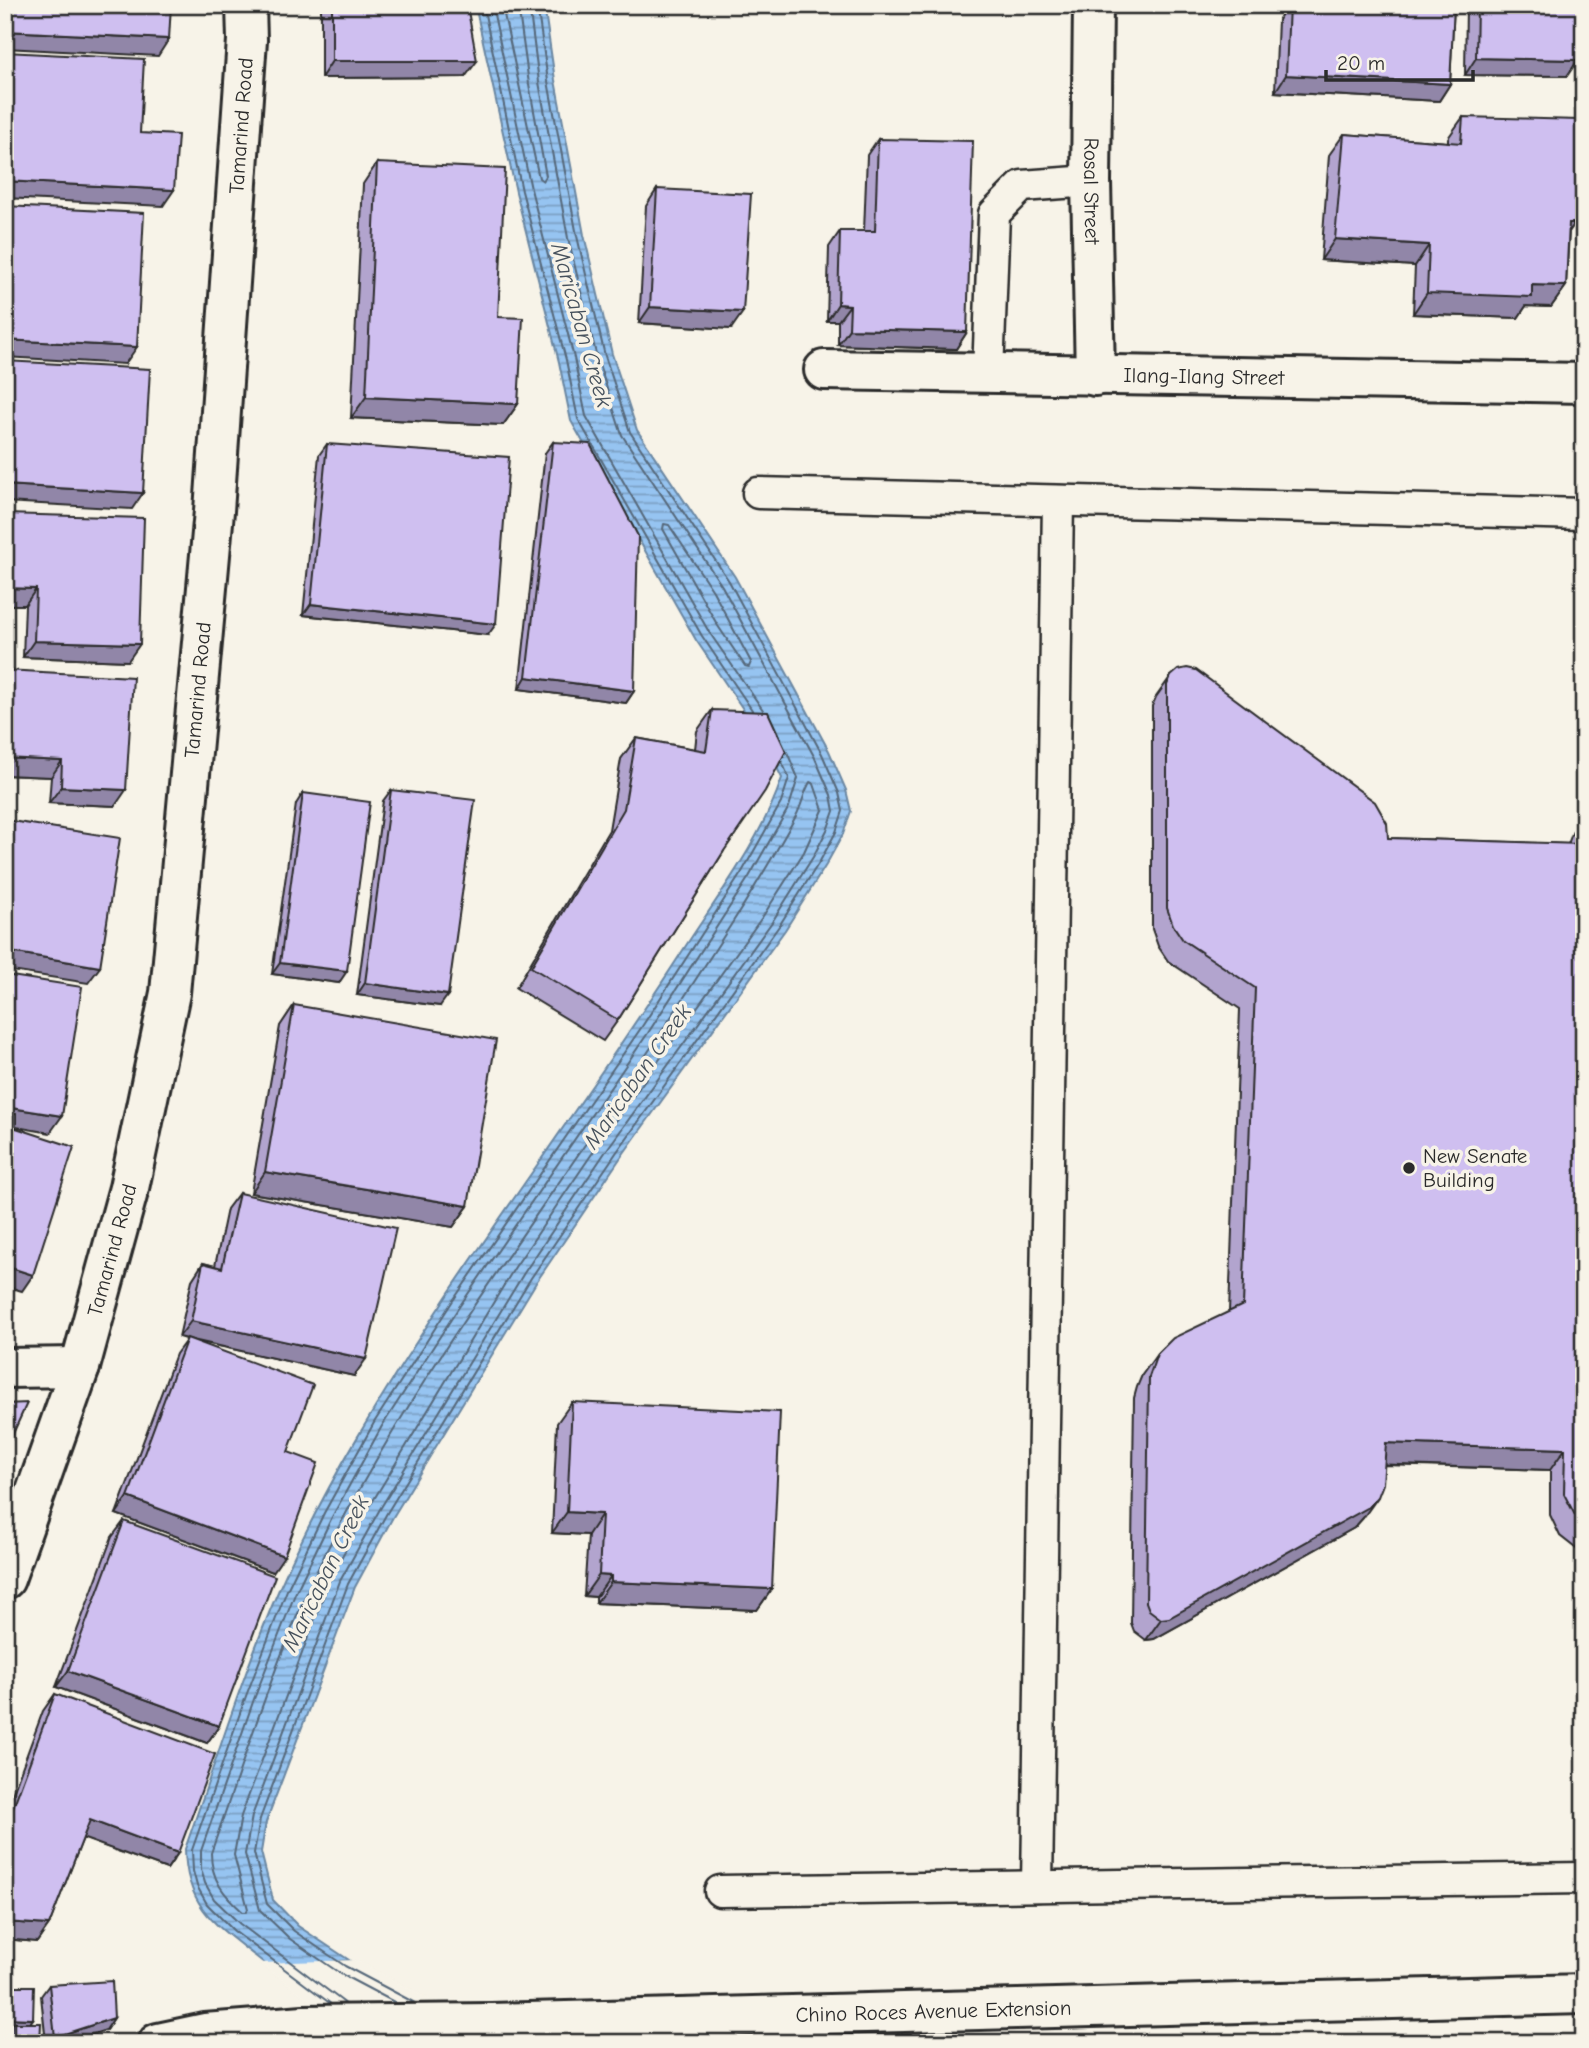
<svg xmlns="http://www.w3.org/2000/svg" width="1589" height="2048" font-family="'Comic Neue',sans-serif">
<defs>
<pattern id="water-rules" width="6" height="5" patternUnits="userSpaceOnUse" patternTransform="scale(1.75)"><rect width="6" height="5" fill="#96c4f1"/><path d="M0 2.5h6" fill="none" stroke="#7b9fc3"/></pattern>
</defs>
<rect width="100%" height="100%" fill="#f7f3e8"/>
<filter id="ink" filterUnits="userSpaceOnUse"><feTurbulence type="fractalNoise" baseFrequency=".0143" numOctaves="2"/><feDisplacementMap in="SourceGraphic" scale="14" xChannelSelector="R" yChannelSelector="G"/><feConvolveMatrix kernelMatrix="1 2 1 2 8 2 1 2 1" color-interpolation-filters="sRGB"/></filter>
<g filter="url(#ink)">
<!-- water -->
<path fill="url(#water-rules)" stroke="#6b87a2" stroke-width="2" d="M 475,5 L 544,5 L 555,80 L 584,235 L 612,354 L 637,430 L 735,577 L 829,751 L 846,790 L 851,811 L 843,834 L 826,865 L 785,930 L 621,1157 L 537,1281 L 393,1517 L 355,1587 L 266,1822 L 261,1852 L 273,1900 L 298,1926 L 349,1960 L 270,1968 C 225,1930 186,1914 185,1849 C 216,1762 243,1672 280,1587 C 325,1485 384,1390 446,1297 C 526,1179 610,1064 687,944 C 721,892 762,838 782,778 L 762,737 L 696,640 L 571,421 L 559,362 L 516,192 Z"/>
<!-- pier -->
<polygon fill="#f7f3e8" points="356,1960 482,2027 507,2043 366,2043 259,1963"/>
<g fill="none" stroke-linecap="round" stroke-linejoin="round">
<!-- shore -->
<g stroke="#56687a" stroke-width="2">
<polyline points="483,5 522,191 566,360 578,419 702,636 752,710"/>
<polyline points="492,5 531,189 574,358 586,416 709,632 763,710"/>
<polyline points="502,5 539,178 543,181 546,176 529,84 518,5"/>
<polygon points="664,524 669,525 713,591 751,662 749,667 745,666 718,626 663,529"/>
<path d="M 810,782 L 814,784 L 823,810 L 804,852 L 763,916 L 600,1142 L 515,1267 L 371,1504 L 331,1576 L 241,1816 L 234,1855 L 248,1909 L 246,1912 L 243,1912 C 224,1895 211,1880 211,1853 C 251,1740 286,1624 343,1519 C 434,1349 553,1197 658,1037 C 706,964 754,892 796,816 C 802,805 804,792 810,782 Z"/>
<polyline points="396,2003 341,1974 290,1939 260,1910 245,1854 252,1816 340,1581 380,1509 524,1273 608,1148 772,922 813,857 828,828 834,811 831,795 815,758 722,586 622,435 597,358 568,238 539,82 529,5"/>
<polyline points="415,2003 345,1966 294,1931 267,1904 254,1853 260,1819 348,1584 387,1513 531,1278 616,1153 779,926 820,861 836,832 843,811 839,793 822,754 729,581 630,432 605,356 577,236 548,81 537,5"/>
<polyline points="331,2004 234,1931 207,1904 197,1886 193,1871 192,1850 246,1696 287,1590 324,1513 375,1421 452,1302 641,1028 742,872 781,803 789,778 782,762"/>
<polyline points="346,2004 240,1924 214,1899 205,1883 201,1869 201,1851 254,1699 295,1594 332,1517 382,1426 459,1307 648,1033 749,877 789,807 798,778 787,752"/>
</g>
<defs>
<g id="service">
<polyline points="988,374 994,214 1022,186 1091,181"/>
<polyline points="758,493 1584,514"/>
<polyline points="1037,1886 1058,501"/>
<polyline points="720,1891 1584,1878"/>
</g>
<g id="minor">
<path id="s1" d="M 1093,5 L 1091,181 L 1095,376"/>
<path id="s2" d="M 824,370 L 1584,383"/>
<polyline points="5,1368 80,1367"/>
<path id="s3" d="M 5,1579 L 80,1367 L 129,1188 L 170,993 L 214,511 L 247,40 L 246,5"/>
</g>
<g id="secondary">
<path id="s4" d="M 158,2043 L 205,2033 L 304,2025 L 491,2023 L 1584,1994"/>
</g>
</defs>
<!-- service casing -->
<use href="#service" stroke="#2b2b2b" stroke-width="35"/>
<!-- minor casing -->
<use href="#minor" stroke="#2b2b2b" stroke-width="44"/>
<!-- secondary casing -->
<use href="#secondary" stroke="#2b2b2b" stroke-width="44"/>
<!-- service -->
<use href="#service" stroke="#f7f3e8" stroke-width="30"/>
<!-- minor -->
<use href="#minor" stroke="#f7f3e8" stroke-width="38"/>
<!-- secondary -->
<use href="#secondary" stroke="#f7f3e8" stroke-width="38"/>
</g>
<!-- wall -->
<g fill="#b2a4ce" stroke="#2b2b2b" stroke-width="2">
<polygon points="321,5 467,5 465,77 321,78"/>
<polygon points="1288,5 1351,7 1351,5 1454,5 1450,84 1439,101 1275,92 1278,20"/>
<polygon points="1466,5 1579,5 1567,76 1465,75"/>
<polygon points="1463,117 1575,223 1569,232 1566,286 1551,307 1526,306 1518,318 1413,314 1415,266 1321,260 1329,155 1344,134 1448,142 1448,138"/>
<polygon points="878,139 967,332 956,349 838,345 838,321 827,321 829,247 840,231 864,231 867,155"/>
<polygon points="377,163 518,404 503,425 351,418 363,184"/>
<polygon points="657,189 731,329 639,323 646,206"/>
<polygon points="553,442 634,691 626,703 519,689 545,453"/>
<polygon points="327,444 488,635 303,615 319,455"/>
<polygon points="5,514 128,661 23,657 25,605"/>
<polygon points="5,670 115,806 49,803 51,777 5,775"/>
<polygon points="1171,676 1388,838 1568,844 1573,831 1584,816 1584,1555 1560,1536 1550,1515 1550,1470 1384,1465 1363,1518 1354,1528 1154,1639 1146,1640 1134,1631 1131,1623 1134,1398 1137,1387 1142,1375 1157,1354 1229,1312 1240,1009 1168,961 1158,946 1152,929 1152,706 1156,697"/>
<polygon points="712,710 724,851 618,1020 603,1041 516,988 609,830 621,759 636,738 695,749 697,731"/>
<polygon points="391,790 440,1006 357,995 383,801"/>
<polygon points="303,793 339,983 272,974 296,804"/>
<polygon points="294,1005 468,1206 453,1227 251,1193 280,1026"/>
<polygon points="239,1193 354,1376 196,1341 288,1452 273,1572 116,1514 176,1354 187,1339 179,1337 192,1280 203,1263 215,1266 227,1209"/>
<polygon points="572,1402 772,1589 757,1610 596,1603 596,1597 584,1596 588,1535 552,1533 557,1423"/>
<polygon points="124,1521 219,1726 207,1743 56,1687 112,1537"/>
<polygon points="55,1694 178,1853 167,1869 83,1838 49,1925 37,1942 5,1939 5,1814 43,1711"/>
<polygon points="49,1985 114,2018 106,2030 65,2043 46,2043 41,1996"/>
<polygon points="5,1986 33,2019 30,2023 40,2043 8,2043 8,2029 11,2024 5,2024"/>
</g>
<!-- shaded-wall -->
<g fill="#9186a8" stroke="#2b2b2b" stroke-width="2">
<polygon points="5,31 169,39 158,56 5,48"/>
<polygon points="1476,58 1578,60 1567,76 1465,75"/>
<polygon points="332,61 477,61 465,77 321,78"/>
<polygon points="1286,75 1450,84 1439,101 1275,92"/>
<polygon points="5,181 174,190 163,206 5,198"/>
<polygon points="1569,223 1575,223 1560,244"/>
<polygon points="1335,239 1429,245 1415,266 1321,260"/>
<polygon points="1532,285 1566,286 1551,307 1526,306 1518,318 1413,314 1427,293"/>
<polygon points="838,304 850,305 838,321 827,321"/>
<polygon points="650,307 743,312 731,329 639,323"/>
<polygon points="849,329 967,332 956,349 838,345"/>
<polygon points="5,340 137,347 125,364 5,357"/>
<polygon points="366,397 518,404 503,425 351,418"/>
<polygon points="5,485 143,493 132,509 5,502"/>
<polygon points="5,588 36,589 25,605 5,605"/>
<polygon points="311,604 496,624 488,635 303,615"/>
<polygon points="34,641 140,644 128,661 23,657"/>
<polygon points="526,677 634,691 626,703 519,689"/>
<polygon points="5,758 62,761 51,777 5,775"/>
<polygon points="61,787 126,790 115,806 49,803"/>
<polygon points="5,951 100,967 88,983 5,970"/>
<polygon points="280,963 347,971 339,983 272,974"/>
<polygon points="365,983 448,995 440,1006 357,995"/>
<polygon points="5,1107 62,1116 50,1133 5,1125"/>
<polygon points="265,1172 468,1206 453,1227 251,1193"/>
<polygon points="5,1266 33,1275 22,1291 5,1286"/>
<polygon points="191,1321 366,1359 354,1376 179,1337"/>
<polygon points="1386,1443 1565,1449 1550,1470 1371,1464"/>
<polygon points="128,1497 284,1556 273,1572 116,1514"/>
<polygon points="1378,1497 1363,1518 1354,1528 1154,1639 1146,1640 1161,1619"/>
<polygon points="567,1512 602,1514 588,1535 552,1533"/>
<polygon points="599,1575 611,1576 596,1597 584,1596"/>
<polygon points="611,1582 772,1589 757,1610 596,1603"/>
<polygon points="68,1671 219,1726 207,1743 56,1687"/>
<polygon points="90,1820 178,1853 167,1869 79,1837"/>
<polygon points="5,1922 49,1925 37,1942 5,1939"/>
<polygon points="5,2018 33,2019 29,2024 5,2024"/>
<polygon points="114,2018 106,2030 65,2043 51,2043 55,2037"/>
</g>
<!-- building -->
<g fill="#cfbff0" stroke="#2b2b2b" stroke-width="2">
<polygon points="5,5 171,5 169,39 5,31"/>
<polygon points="332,5 467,5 477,61 332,61"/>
<polygon points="1289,5 1362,7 1362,5 1454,5 1450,84 1286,75"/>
<polygon points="1477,5 1579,5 1578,60 1476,58"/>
<polygon points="5,52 144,59 140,133 178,135 174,190 5,181"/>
<polygon points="1463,117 1579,120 1575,223 1569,223 1566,286 1532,285 1532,297 1427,293 1429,245 1335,239 1344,134 1461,143"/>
<polygon points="878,139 973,141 967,332 849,329 850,305 838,304 840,231 875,231"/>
<polygon points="377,163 505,169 498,317 523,318 518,404 366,397"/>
<polygon points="657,189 751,194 743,312 650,307"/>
<polygon points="5,206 144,213 137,347 5,340"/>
<polygon points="5,361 150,369 143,493 5,485"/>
<polygon points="553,442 590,444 638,536 634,691 526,677"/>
<polygon points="327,444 509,457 496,624 311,604"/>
<polygon points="5,514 144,518 140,644 34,641 36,589 5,588"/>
<polygon points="1187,668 1196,670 1375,802 1387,823 1388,838 1580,844 1582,822 1584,819 1584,1522 1575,1515 1564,1494 1565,1449 1386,1443 1383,1484 1378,1497 1369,1507 1169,1618 1161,1619 1149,1610 1146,1602 1149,1377 1157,1354 1173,1338 1243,1305 1255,988 1183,940 1173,925 1167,908 1167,685 1171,676 1178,670"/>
<polygon points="5,670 133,677 126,790 61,787 62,761 5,758"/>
<polygon points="712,710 768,712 786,751 765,791 724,851 618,1020 531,967 624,809 636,738 706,751"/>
<polygon points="391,790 475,800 448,995 365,983"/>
<polygon points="303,793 370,802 347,971 280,963"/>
<polygon points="5,820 120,838 100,967 5,951"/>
<polygon points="5,975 82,987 62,1116 5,1107"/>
<polygon points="294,1005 496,1040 468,1206 265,1172"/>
<polygon points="5,1114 16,1114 16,1128 74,1147 33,1275 5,1266"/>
<polygon points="239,1193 396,1228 366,1359 191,1321 203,1263 222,1268"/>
<polygon points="187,1338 313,1385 288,1452 318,1463 284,1556 128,1497"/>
<polygon points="572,1402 780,1412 772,1589 611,1582 611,1576 599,1575 602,1514 567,1512"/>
<polygon points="27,1403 5,1451 5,1404"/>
<polygon points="124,1521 275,1576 219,1726 68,1671"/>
<polygon points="55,1694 215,1754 178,1853 90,1820 49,1925 5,1922 5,1829"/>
<polygon points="112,1981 114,2018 55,2037 49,1985"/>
<polygon points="5,1986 34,1986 33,2019 5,2018"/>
<polygon points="12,2023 41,2023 40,2043 11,2043"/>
</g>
</g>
<!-- markers -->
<circle fill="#2b2b2b" stroke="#f7f3e8" stroke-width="2.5" cx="1409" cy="1168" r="7"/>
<g text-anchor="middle" stroke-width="7" stroke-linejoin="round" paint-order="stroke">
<!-- street labels -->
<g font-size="21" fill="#2b2b2b" stroke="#f7f3e8">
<text dy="7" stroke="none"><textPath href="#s3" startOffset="1480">Tamarind Road</textPath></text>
<text dy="7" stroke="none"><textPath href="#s1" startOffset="186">Rosal Street</textPath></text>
<text dy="7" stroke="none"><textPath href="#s2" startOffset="380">Ilang-Ilang Street</textPath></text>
<text dy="7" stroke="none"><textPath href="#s3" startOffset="914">Tamarind Road</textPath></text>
<text dy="7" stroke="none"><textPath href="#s3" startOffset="346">Tamarind Road</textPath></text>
<text dy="7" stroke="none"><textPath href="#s4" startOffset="777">Chino Roces Avenue Extension</textPath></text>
</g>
<!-- poi labels -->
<g font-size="21" fill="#2b2b2b" stroke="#f7f3e8" text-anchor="start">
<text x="1423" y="1163">New Senate<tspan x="1423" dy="24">Building</tspan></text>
</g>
<!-- water labels -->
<g font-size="23" font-style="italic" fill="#46515c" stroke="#f7f3e8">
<text transform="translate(582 325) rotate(74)" y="8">Maricaban Creek</text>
<text transform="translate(637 1076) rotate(-55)" y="8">Maricaban Creek</text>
<text transform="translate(325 1573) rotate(-64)" y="8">Maricaban Creek</text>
</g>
</g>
<!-- margin -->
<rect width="1589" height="2048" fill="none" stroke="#f7f3e8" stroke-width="28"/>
<rect x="14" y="14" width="1561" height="2020" fill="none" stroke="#2b2b2b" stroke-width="2.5" filter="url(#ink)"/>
<!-- scale -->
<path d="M1326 70v10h147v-10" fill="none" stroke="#2b2b2b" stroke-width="3.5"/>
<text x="1337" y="70" font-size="21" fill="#2b2b2b" stroke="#f7f3e8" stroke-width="5" paint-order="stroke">20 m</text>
</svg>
